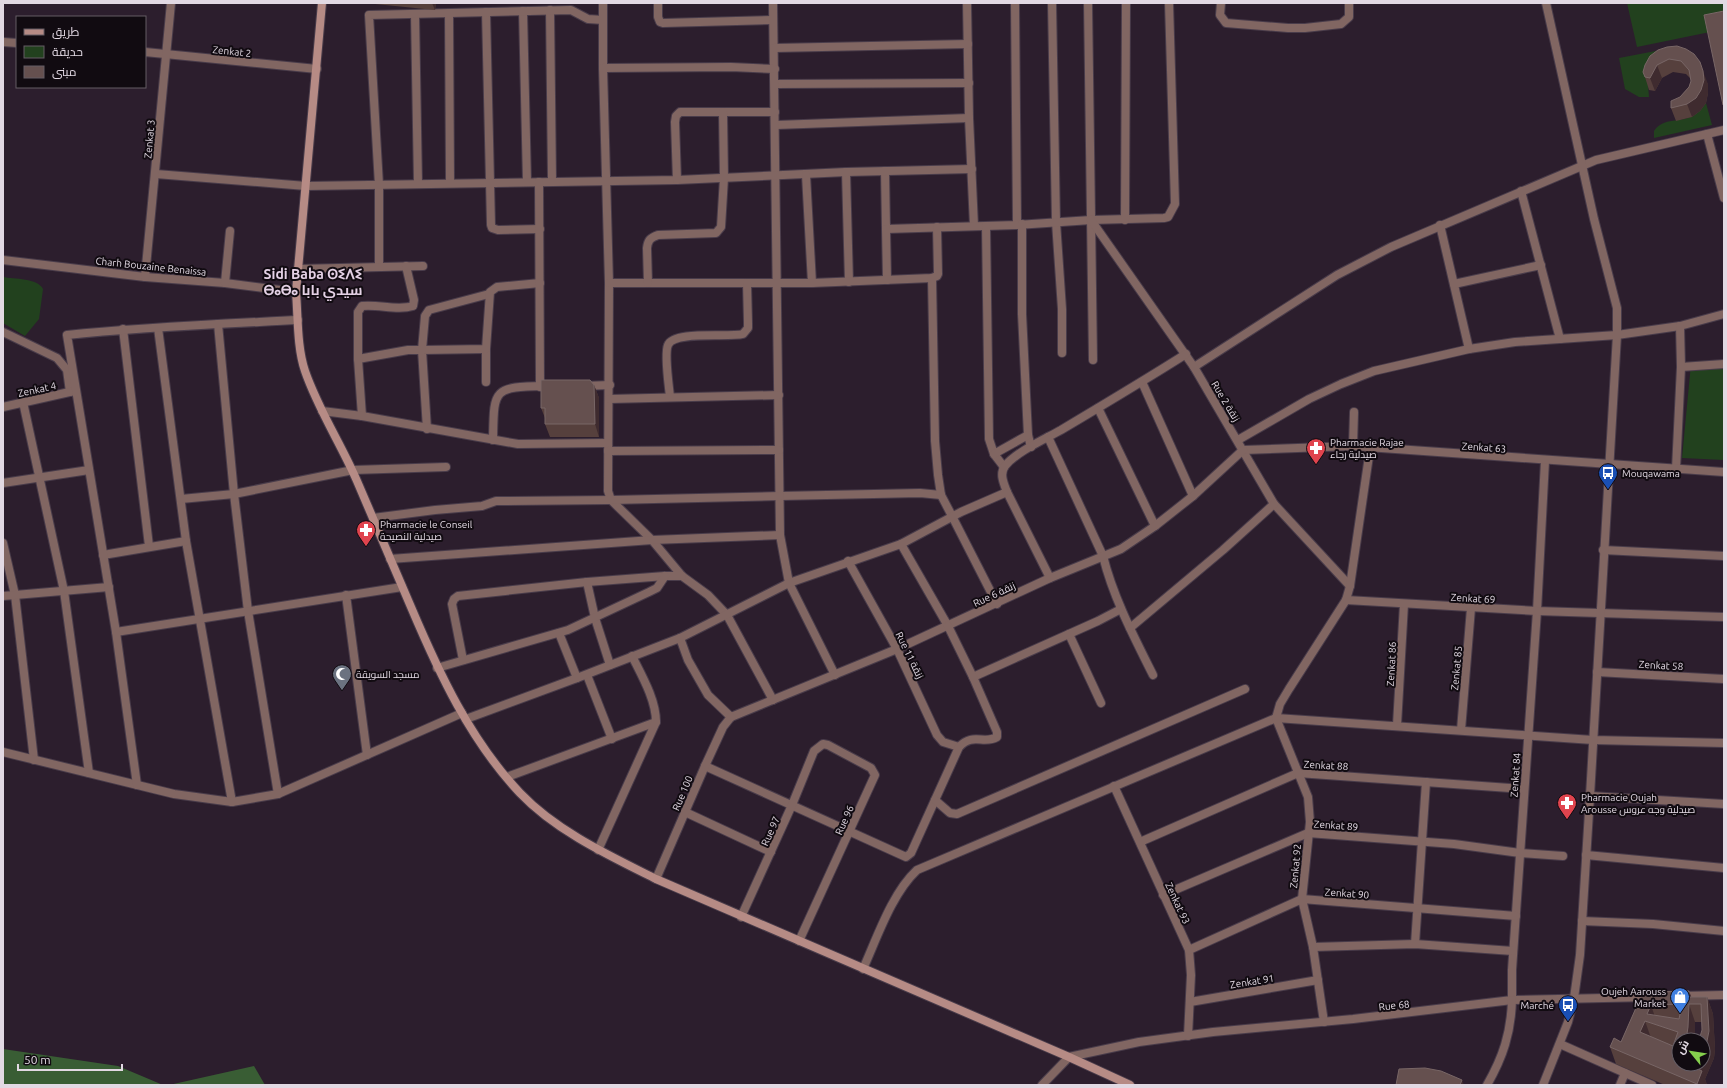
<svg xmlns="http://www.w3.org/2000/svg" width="1727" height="1088" font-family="Ubuntu,Cairo,'Noto Sans Tifinagh',sans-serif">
<rect width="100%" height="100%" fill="#2c1e2d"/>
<!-- green -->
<g fill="#22411e">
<polygon points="1627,3 1724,3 1724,98 1710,32 1637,47"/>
<polygon points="1666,49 1648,85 1649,97 1639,97 1625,89 1619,58"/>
<path d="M 1706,103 L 1712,125 L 1654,138 L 1654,131 C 1667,112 1688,130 1706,103 Z"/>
<path d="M 3,277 C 14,279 38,278 43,289 L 39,319 L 25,336 L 3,323 Z"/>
<polygon points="1724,363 1724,460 1682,458 1691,364"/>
</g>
<!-- forest -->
<g fill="#395d34">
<polygon points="3,1049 118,1066 163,1085 3,1085"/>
<polygon points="254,1066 265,1085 169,1085"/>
</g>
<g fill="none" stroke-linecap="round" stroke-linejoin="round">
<defs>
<g id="lane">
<polyline points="1221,3 1220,15 1226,23 1288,28 1305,28 1341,24 1349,17 1349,3"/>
<polyline points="550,10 552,181"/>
<polyline points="523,11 527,182"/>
<polyline points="486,12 491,225 492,228 498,230 540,229"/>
<polyline points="449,13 450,183"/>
<polyline points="415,14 418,184"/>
<polyline points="775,84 969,83"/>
<polyline points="776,125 969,118"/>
<polyline points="1707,134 1724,198"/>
<polyline points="1521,191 1560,339"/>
<polyline points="1440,225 1469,349"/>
<polyline points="379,266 379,185 369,15 571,10 588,19 603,20"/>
<polyline points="298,269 423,266"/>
<polyline points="1454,284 1541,265"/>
<polyline points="358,359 408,350 422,350 425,316 429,310 489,294"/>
<polyline points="1194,367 1337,275 1391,247 1596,160 1724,130"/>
<polyline points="1681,367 1724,364"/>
<polyline points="486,382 486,349"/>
<polyline points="1142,382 1193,496"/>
<polyline points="1098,408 1155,526"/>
<path d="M 362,416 L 358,359 L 358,312 L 362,306 C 379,304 397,311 413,306 L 414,300 L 406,266"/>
<polyline points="427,429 422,350 486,349 490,292 497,287 540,283"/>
<polyline points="1048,437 1103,556"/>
<polyline points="1238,440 1309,399 1341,384 1374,371 1469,349 1515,342 1617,335 1680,326 1724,314"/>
<polyline points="1676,469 1681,367 1680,326"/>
<polyline points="1007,492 1050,578"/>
<polyline points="780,496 920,493 941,495"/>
<polyline points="952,516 997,604"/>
<polyline points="901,544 948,626"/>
<polyline points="1603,550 1724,556"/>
<polyline points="848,561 897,649"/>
<polyline points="789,583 835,675"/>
<polyline points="1397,725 1404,604"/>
<polyline points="1461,730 1471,608"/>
<polyline points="1586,855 1724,868"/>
<polyline points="1582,921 1653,924 1724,931"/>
<polyline points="1512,1000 1512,970 1537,611 1545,461"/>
</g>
<g id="street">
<polyline points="603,3 603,68 609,283 608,491 611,500 652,540 682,576 708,595 727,615 773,700"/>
<polyline points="658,3 658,17 660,22 663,23 773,20"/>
<polyline points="773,3 780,535 789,583"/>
<polyline points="967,3 969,118 974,226"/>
<polyline points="1015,3 1017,225"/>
<polyline points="1052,3 1056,222 1062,309 1062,353"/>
<polyline points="1088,3 1093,360"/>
<polyline points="3,42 17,43"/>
<polyline points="774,48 968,44"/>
<polyline points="145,52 317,69"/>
<polyline points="603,68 731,67 775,69"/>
<polyline points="885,171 886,229 1017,225 1091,220 1164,218 1168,217 1175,204 1169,3"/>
<polyline points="846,172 849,282"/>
<polyline points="156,174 306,186 677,180 846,172 972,169"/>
<polyline points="806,175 812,283"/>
<polyline points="677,180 675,122 676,116 680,112 775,112"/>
<polyline points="539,182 540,387"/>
<polyline points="1091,220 1194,367 1274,504 1350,586"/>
<polyline points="1125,220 1126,3"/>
<polyline points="1022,224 1022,314 1028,435 1031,447"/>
<polyline points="986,226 989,439 994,454 1004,467"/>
<polyline points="886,229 887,280"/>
<polyline points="3,260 145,277 225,283 296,292"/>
<polyline points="145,277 171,3"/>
<polyline points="932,278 935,441 938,475 941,495 952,516"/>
<polyline points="225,283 230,231"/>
<polyline points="609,283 812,283 932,278 937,276 938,274 937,227"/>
<path d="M 648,283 L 647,248 C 648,240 650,238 658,235 L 716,233 L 721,227 L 724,178 L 723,112"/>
<polyline points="218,324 234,494 248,611 278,794"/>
<polyline points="158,328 186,541 232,802"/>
<polyline points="123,329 149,546"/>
<polyline points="3,332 57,358 67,370 70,392"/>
<polyline points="584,386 610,385"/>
<path d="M 670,397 C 669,386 664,354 668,345 C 674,330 728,338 743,334 L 748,328 L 748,323 L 747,283"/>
<polyline points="609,399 779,395"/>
<polyline points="23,402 64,591 89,773"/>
<polyline points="3,407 74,391"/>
<polyline points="322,411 362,416 518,444 608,443"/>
<path d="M 493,440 C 494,389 492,387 545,386"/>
<polyline points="1353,446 1354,412"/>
<polyline points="1243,450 1353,446 1724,472"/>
<polyline points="608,451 779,450"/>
<polyline points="994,454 1028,435"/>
<polyline points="3,483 89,470"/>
<polyline points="181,499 234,494 353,470 446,467"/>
<polyline points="373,518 435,510 482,506 496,501 611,500 780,496"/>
<polyline points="3,543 15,595 34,760"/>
<polyline points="103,555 186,541"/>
<path d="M 1103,556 C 1113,597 1134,637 1153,675"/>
<polyline points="390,559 652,540 780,535"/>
<polyline points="587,582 595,618 610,665"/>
<polyline points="346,595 367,755"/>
<polyline points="3,596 109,587"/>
<polyline points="1346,600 1537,611 1724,617"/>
<polyline points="1130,628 1223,550 1274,504"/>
<polyline points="116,632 402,587"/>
<polyline points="559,633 577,678"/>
<polyline points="1069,634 1101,703"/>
<polyline points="680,638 688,660 708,695 731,717"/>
<polyline points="897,649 937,735 943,742 959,747"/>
<polyline points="463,660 452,604 454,599 458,596 587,582 665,576 682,576"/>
<polyline points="437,668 568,630 649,592 657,588 665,576"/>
<polyline points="1597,672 1724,679"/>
<polyline points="587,675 612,739"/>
<polyline points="973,677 1098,621 1121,609"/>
<polyline points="731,717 897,649 1050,578 1121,549 1155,526 1193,496 1243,450"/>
<path d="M 466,719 L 577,678 L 680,638 L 789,583 L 901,544 L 961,512 L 1007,492 C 1004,484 999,474 1005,466 C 1016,452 1045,439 1061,430 C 1103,405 1145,380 1186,354"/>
<polyline points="3,752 174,794 232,802 278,794 462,713"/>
<path d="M 705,766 L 906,857 L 911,853 L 959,747 C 973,732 984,745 997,737 L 997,732 L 973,677 L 948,626"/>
<polyline points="507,777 656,722"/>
<path d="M 137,785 L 116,632 L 67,335 C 144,327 221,324 298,320"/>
<polyline points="1114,786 1189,950 1191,975 1188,1036"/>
<polyline points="1590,796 1724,804"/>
<polyline points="935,800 950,813 957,814 1245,689"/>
<polyline points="685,812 771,852"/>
<polyline points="1140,842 1298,773 1524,789"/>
<path d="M 598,850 L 656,722 C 656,700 642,676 632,656"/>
<polyline points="656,879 705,766 723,727 731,717"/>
<polyline points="1163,895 1308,833 1454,844 1520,853 1563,856"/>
<polyline points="741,917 792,805 814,751 823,744 828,745 871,768 875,775 799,941"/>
<polyline points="1415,944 1426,782"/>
<polyline points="1313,947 1415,944 1513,951"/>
<polyline points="1189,950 1302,899 1516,916"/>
<path d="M 863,969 C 877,938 892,893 917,870 L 1276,718 L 1593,740 L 1724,743"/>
<polyline points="1681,996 1724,995"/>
<polyline points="1190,1002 1318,980"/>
<polyline points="1324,1022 1313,947 1302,899 1310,822 1308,797 1276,718 1280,704 1289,689 1346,600 1350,586 1370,449"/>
<polyline points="1560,1044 1652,1085"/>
<polyline points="1042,1085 1069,1057 1139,1042 1213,1032 1353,1019 1512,1000 1651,997"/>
<path d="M 1487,1085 C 1503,1057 1511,1033 1512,1000"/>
<polyline points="1543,1085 1568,1022 1574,998 1580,955 1590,796 1617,335 1617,308 1594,219 1546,3"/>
<polyline points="1620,1085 1625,1073"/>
</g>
<path id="secondary" d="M 322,3 L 296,292 C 298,316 297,348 305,371 C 318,409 341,444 357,481 C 375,523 393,565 411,607 C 439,673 470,740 520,793 C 556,831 610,856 656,879 L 1069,1057 L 1130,1085"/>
</defs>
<!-- lane casing -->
<use href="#lane" stroke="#493c4a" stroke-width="10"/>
<!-- street casing -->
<use href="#street" stroke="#493c4a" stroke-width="10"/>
<!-- secondary casing -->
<use href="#secondary" stroke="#493c4a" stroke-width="10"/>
<!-- lane -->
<use href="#lane" stroke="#816662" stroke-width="8"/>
<!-- street -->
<use href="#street" stroke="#816662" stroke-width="8"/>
<!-- secondary -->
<use href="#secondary" stroke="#b68b85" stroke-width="8"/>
</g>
<!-- wall -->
<g fill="#56403d" fill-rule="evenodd">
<polygon points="365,3 436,3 435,10"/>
<polygon points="1667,47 1708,84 1708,93 1706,103 1700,111 1692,117 1676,121 1671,108 1680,97 1689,87 1691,81 1691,79 1686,74 1673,72 1662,78 1655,91 1649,90 1645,77"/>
<polygon points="594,385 599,398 599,437 550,437 545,424 545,418 541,408"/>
<path d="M 1643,992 L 1691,997 L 1707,997 L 1713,1014 L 1715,1049 L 1714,1058 L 1705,1079 L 1707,1085 L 1665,1085 L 1616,1064 L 1610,1047 L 1621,1042 ZM 1695,1022 L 1702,1022 L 1703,1064 L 1679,1040 Z"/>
</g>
<!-- shaded-wall -->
<g fill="#3f2b2f">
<polygon points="432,3 436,3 435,10"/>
<polygon points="1657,65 1662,78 1655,91 1650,78"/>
<polygon points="1703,71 1708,84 1708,93 1706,103 1700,111 1692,117 1687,104"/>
<polygon points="594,385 599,398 599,437 595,424"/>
<polygon points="1689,991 1694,1004 1689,997"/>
<polygon points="1707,997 1713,1014 1715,1049 1714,1058 1705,1079 1707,1085 1697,1085 1696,1068 1698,1064 1703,1064 1703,1052"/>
<polygon points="1689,1004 1695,1022 1695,1040 1686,1040"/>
<polygon points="1651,1005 1657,1023 1647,1014"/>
<polygon points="1645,1021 1651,1038 1640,1032"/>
<polygon points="1462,1080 1464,1085 1460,1085"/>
</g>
<!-- building -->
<g fill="#65504f" stroke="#786666" fill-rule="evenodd">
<polygon points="1724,11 1724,105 1723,105 1704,15"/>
<polygon points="1677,46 1686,49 1694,54 1700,62 1703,71 1704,80 1701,90 1696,98 1687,104 1671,108 1671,101 1680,97 1689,87 1691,81 1689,70 1681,61 1669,59 1657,65 1650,78 1645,77 1643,72 1645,65 1650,56 1658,50 1667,47"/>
<polygon points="541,380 590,380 594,385 595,424 545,424 545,408 541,408"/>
<path d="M 1689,991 L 1689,997 L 1707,997 L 1709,1031 L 1707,1041 L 1703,1052 L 1703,1040 L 1699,1040 L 1702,1030 L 1701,1004 L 1689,1004 L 1688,1027 L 1686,1040 L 1679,1040 L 1679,1064 L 1698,1064 L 1696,1068 L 1702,1071 L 1697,1084 L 1610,1047 L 1614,1038 L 1621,1042 L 1643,992 ZM 1682,1004 L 1679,1019 L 1647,1014 L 1651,1005 ZM 1645,1021 L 1678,1032 L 1673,1046 L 1640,1032 Z"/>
<polygon points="1425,1068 1441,1071 1462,1080 1460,1085 1396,1085 1399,1069"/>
</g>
<!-- icons -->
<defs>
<symbol id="pharmacy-pin" viewBox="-11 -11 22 30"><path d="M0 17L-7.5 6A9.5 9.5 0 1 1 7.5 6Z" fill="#e0444e" stroke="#110b11"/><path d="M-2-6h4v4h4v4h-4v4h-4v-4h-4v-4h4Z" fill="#fff"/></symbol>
<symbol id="bus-pin" viewBox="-11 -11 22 30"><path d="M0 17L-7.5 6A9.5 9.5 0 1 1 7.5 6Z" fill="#1a4fb4" stroke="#110b11"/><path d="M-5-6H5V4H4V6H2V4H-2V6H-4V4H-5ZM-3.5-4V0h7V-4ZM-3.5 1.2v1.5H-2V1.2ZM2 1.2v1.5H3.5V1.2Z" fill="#fff"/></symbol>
<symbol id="mosque-pin" viewBox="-11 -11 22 30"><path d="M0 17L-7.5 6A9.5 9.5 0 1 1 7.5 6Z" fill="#6b7280" stroke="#110b11"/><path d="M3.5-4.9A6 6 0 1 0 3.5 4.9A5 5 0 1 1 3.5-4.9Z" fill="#fff"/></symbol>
<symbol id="shop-pin" viewBox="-11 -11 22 30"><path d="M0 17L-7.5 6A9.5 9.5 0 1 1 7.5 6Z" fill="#3f7fe0" stroke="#110b11"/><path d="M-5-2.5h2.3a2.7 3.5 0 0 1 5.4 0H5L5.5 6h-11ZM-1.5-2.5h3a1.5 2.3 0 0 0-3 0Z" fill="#fff"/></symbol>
</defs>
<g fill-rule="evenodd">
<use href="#pharmacy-pin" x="1305" y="437" width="22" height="30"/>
<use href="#bus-pin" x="1597" y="462" width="22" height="30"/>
<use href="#pharmacy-pin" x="355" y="519" width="22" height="30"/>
<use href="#mosque-pin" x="331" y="663" width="22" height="30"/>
<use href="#pharmacy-pin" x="1556" y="792" width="22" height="30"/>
<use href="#shop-pin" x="1669" y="986" width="22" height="30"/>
<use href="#bus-pin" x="1557" y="994" width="22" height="30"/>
</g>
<g text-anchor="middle" stroke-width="4" stroke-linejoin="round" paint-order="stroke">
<!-- street labels -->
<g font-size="10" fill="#e2d9e3" stroke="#110b11">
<text transform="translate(232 51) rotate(6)" y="4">Zenkat 2</text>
<text transform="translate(149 139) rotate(-85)" y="4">Zenkat 3</text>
<text transform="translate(151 266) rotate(6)" y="4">Charh Bouzaine Benaissa</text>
<text transform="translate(37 389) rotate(-12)" y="4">Zenkat 4</text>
<text transform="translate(1226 401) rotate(59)" y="4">Rue 2 زنقة</text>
<text transform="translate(1484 447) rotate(4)" y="4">Zenkat 63</text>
<text transform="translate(994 594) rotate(-25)" y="4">Rue 6 زنقة</text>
<text transform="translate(1473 598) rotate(3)" y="4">Zenkat 69</text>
<text transform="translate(910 655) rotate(64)" y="4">Rue 11 زنقة</text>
<text transform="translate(1391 664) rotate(-87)" y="4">Zenkat 86</text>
<text transform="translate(1661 665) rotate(3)" y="4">Zenkat 58</text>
<text transform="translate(1456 668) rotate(-85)" y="4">Zenkat 85</text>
<text transform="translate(1326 765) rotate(3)" y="4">Zenkat 88</text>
<text transform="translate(1515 775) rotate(-86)" y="4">Zenkat 84</text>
<text transform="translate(682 793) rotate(-67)" y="4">Rue 100</text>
<text transform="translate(844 820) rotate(-66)" y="4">Rue 96</text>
<text transform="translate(1336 825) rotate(4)" y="4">Zenkat 89</text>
<text transform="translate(770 831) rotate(-66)" y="4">Rue 97</text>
<text transform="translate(1295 866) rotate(-85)" y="4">Zenkat 92</text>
<text transform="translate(1347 893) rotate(4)" y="4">Zenkat 90</text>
<text transform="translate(1178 903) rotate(65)" y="4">Zenkat 93</text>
<text transform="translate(1252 981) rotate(-9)" y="4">Zenkat 91</text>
<text transform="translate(1394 1005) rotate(-6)" y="4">Rue 68</text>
</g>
<!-- poi labels -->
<g font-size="10" fill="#e2d9e3" stroke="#110b11" text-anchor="start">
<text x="1330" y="446">Pharmacie Rajae<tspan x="1330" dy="12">صيدلية رجاء</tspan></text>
<text x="1622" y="477">Mouqawama</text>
<text x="380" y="528">Pharmacie le Conseil<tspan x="380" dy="12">صيدلية النصيحة</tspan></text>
<text x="356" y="678">مسجد السويقة</text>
<text x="1581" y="801">Pharmacie Oujah<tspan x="1581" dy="12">Arousse صيدلية وجه عروس</tspan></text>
<text x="1666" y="995" text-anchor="end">Oujeh Aarouss<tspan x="1666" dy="12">Market</tspan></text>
<text x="1554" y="1009" text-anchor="end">Marché</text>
</g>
<!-- district labels -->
<g font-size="14" font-weight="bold" fill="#e4d1e5" stroke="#110b11">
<text x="313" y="279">Sidi Baba ⵙⵉⴷⵉ<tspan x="313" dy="16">ⴱⴰⴱⴰ سيدي بابا</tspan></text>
</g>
</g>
<!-- border -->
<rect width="1727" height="1088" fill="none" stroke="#e2d9e3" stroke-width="8"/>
<!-- legend -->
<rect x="16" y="16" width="130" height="72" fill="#110b11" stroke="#655d65"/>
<rect x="24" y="29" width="20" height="6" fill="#b68b85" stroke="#655d65"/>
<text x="52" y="36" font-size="12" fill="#e2d9e3">طريق</text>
<rect x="24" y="46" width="20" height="12" fill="#22411e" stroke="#655d65"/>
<text x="52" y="56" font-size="12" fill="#e2d9e3">حديقة</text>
<rect x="24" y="66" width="20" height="12" fill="#65504f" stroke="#655d65"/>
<text x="52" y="76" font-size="12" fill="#e2d9e3">مبنى</text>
<!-- north arrow -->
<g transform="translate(1691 1052) rotate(300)"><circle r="19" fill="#110b11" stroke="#655d65"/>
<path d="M0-3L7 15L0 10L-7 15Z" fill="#85cf4d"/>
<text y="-6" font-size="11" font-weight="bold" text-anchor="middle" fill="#e2d9e3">ش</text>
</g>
<!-- scale -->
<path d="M18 1064v6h104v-6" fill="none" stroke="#e2d9e3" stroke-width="2"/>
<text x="24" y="1064" font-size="12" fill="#e2d9e3" stroke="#110b11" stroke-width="3" paint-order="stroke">50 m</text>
</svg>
